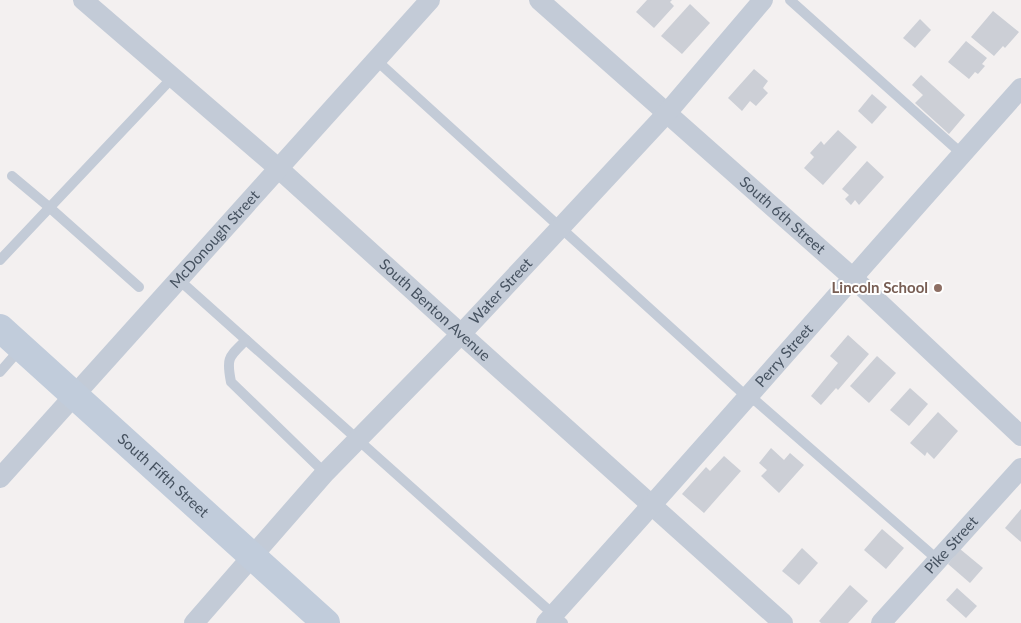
<svg xmlns="http://www.w3.org/2000/svg" width="1021" height="623" font-family="Lato,sans-serif">
<rect width="100%" height="100%" fill="#f3f0f0"/>
<!-- building -->
<g fill="#cccfd6">
<polygon points="647,0 672,0 670,2 674,6 654,28 636,12"/>
<polygon points="690,4 710,23 682,54 661,36"/>
<polygon points="993,11 1019,32 1005,48 1003,46 994,56 971,37"/>
<polygon points="920,19 931,30 915,48 903,38"/>
<polygon points="966,41 987,58 982,64 985,66 978,74 975,72 969,79 948,62"/>
<polygon points="754,69 768,81 763,88 768,93 756,106 750,101 742,111 728,98"/>
<polygon points="921,75 965,115 949,134 915,103 923,95 912,85"/>
<polygon points="872,94 887,107 872,124 858,111"/>
<polygon points="838,130 857,147 823,185 804,168 814,157 810,153 821,141 824,145"/>
<polygon points="867,161 884,177 859,205 855,200 851,205 845,199 849,195 842,189"/>
<polygon points="848,335 869,354 838,390 836,388 821,405 811,396 838,363 830,356"/>
<polygon points="877,356 896,373 869,403 850,386"/>
<polygon points="910,388 928,404 909,426 890,410"/>
<polygon points="938,412 958,431 934,459 927,452 925,456 910,443"/>
<polygon points="771,448 784,460 790,453 804,465 779,493 761,476 767,470 759,463"/>
<polygon points="724,456 741,471 704,513 682,494 706,467 710,471"/>
<polygon points="1021,509 1021,542 1005,528"/>
<polygon points="882,529 904,548 886,569 864,550"/>
<polygon points="802,548 818,563 799,585 782,571"/>
<polygon points="960,549 983,568 970,583 948,564"/>
<polygon points="850,585 868,601 848,623 821,623 819,621"/>
<polygon points="957,588 977,606 966,618 946,600"/>
</g>
<g fill="none" stroke-linecap="round" stroke-linejoin="round">
<!-- lane -->
<g stroke="#c3cbd7" stroke-width="10">
<polyline points="790,0 962,154"/>
<polyline points="376,60 747,397 757,402 938,560"/>
<polyline points="12,176 49,207 139,287"/>
<polyline points="0,260 173,77"/>
<polyline points="178,279 563,623"/>
<path d="M 246,340 C 229,357 226,357 231,382 L 325,473"/>
<polyline points="0,372 21,348"/>
</g>
<!-- street -->
<g stroke="#c3cbd7" stroke-width="20">
<path id="s1" d="M 83,0 L 278,168 L 461,334 L 783,623"/>
<path id="s2" d="M 539,0 L 852,277 L 1021,436"/>
<path id="s3" d="M 0,478 L 430,0"/>
<path id="s4" d="M 194,623 L 325,473 L 461,334 L 560,228 L 666,114 L 763,0"/>
<path id="s5" d="M 546,623 C 706,446 862,266 1021,88"/>
<path id="s6" d="M 881,623 L 1021,468"/>
</g>
<!-- secondary -->
<path stroke="#c1ccdb" stroke-width="28" id="s7" d="M 0,328 L 326,623"/>
</g>
<!-- markers -->
<circle fill="#8d6e63" stroke="#fff" stroke-width="2" cx="938" cy="288" r="5"/>
<g text-anchor="middle" stroke-width="4" stroke-linejoin="round" paint-order="stroke">
<!-- street labels -->
<g font-size="15" fill="#465260" stroke="#fff">
<text dy="5" stroke="none"><textPath href="#s2" startOffset="325">South 6th Street</textPath></text>
<text dy="5" stroke="none"><textPath href="#s3" startOffset="321">McDonough Street</textPath></text>
<text dy="5" stroke="none"><textPath href="#s4" startOffset="452">Water Street</textPath></text>
<text dy="5" stroke="none"><textPath href="#s1" startOffset="469">South Benton Avenue</textPath></text>
<text dy="5" stroke="none"><textPath href="#s5" startOffset="358">Perry Street</textPath></text>
<text dy="5" stroke="none"><textPath href="#s7" startOffset="220">South Fifth Street</textPath></text>
<text dy="5" stroke="none"><textPath href="#s6" startOffset="105">Pike Street</textPath></text>
</g>
<!-- education labels -->
<g font-size="15" font-weight="bold" fill="#785e54" stroke="#fff" text-anchor="end">
<text x="928" y="293">Lincoln School</text>
</g>
</g>
</svg>
